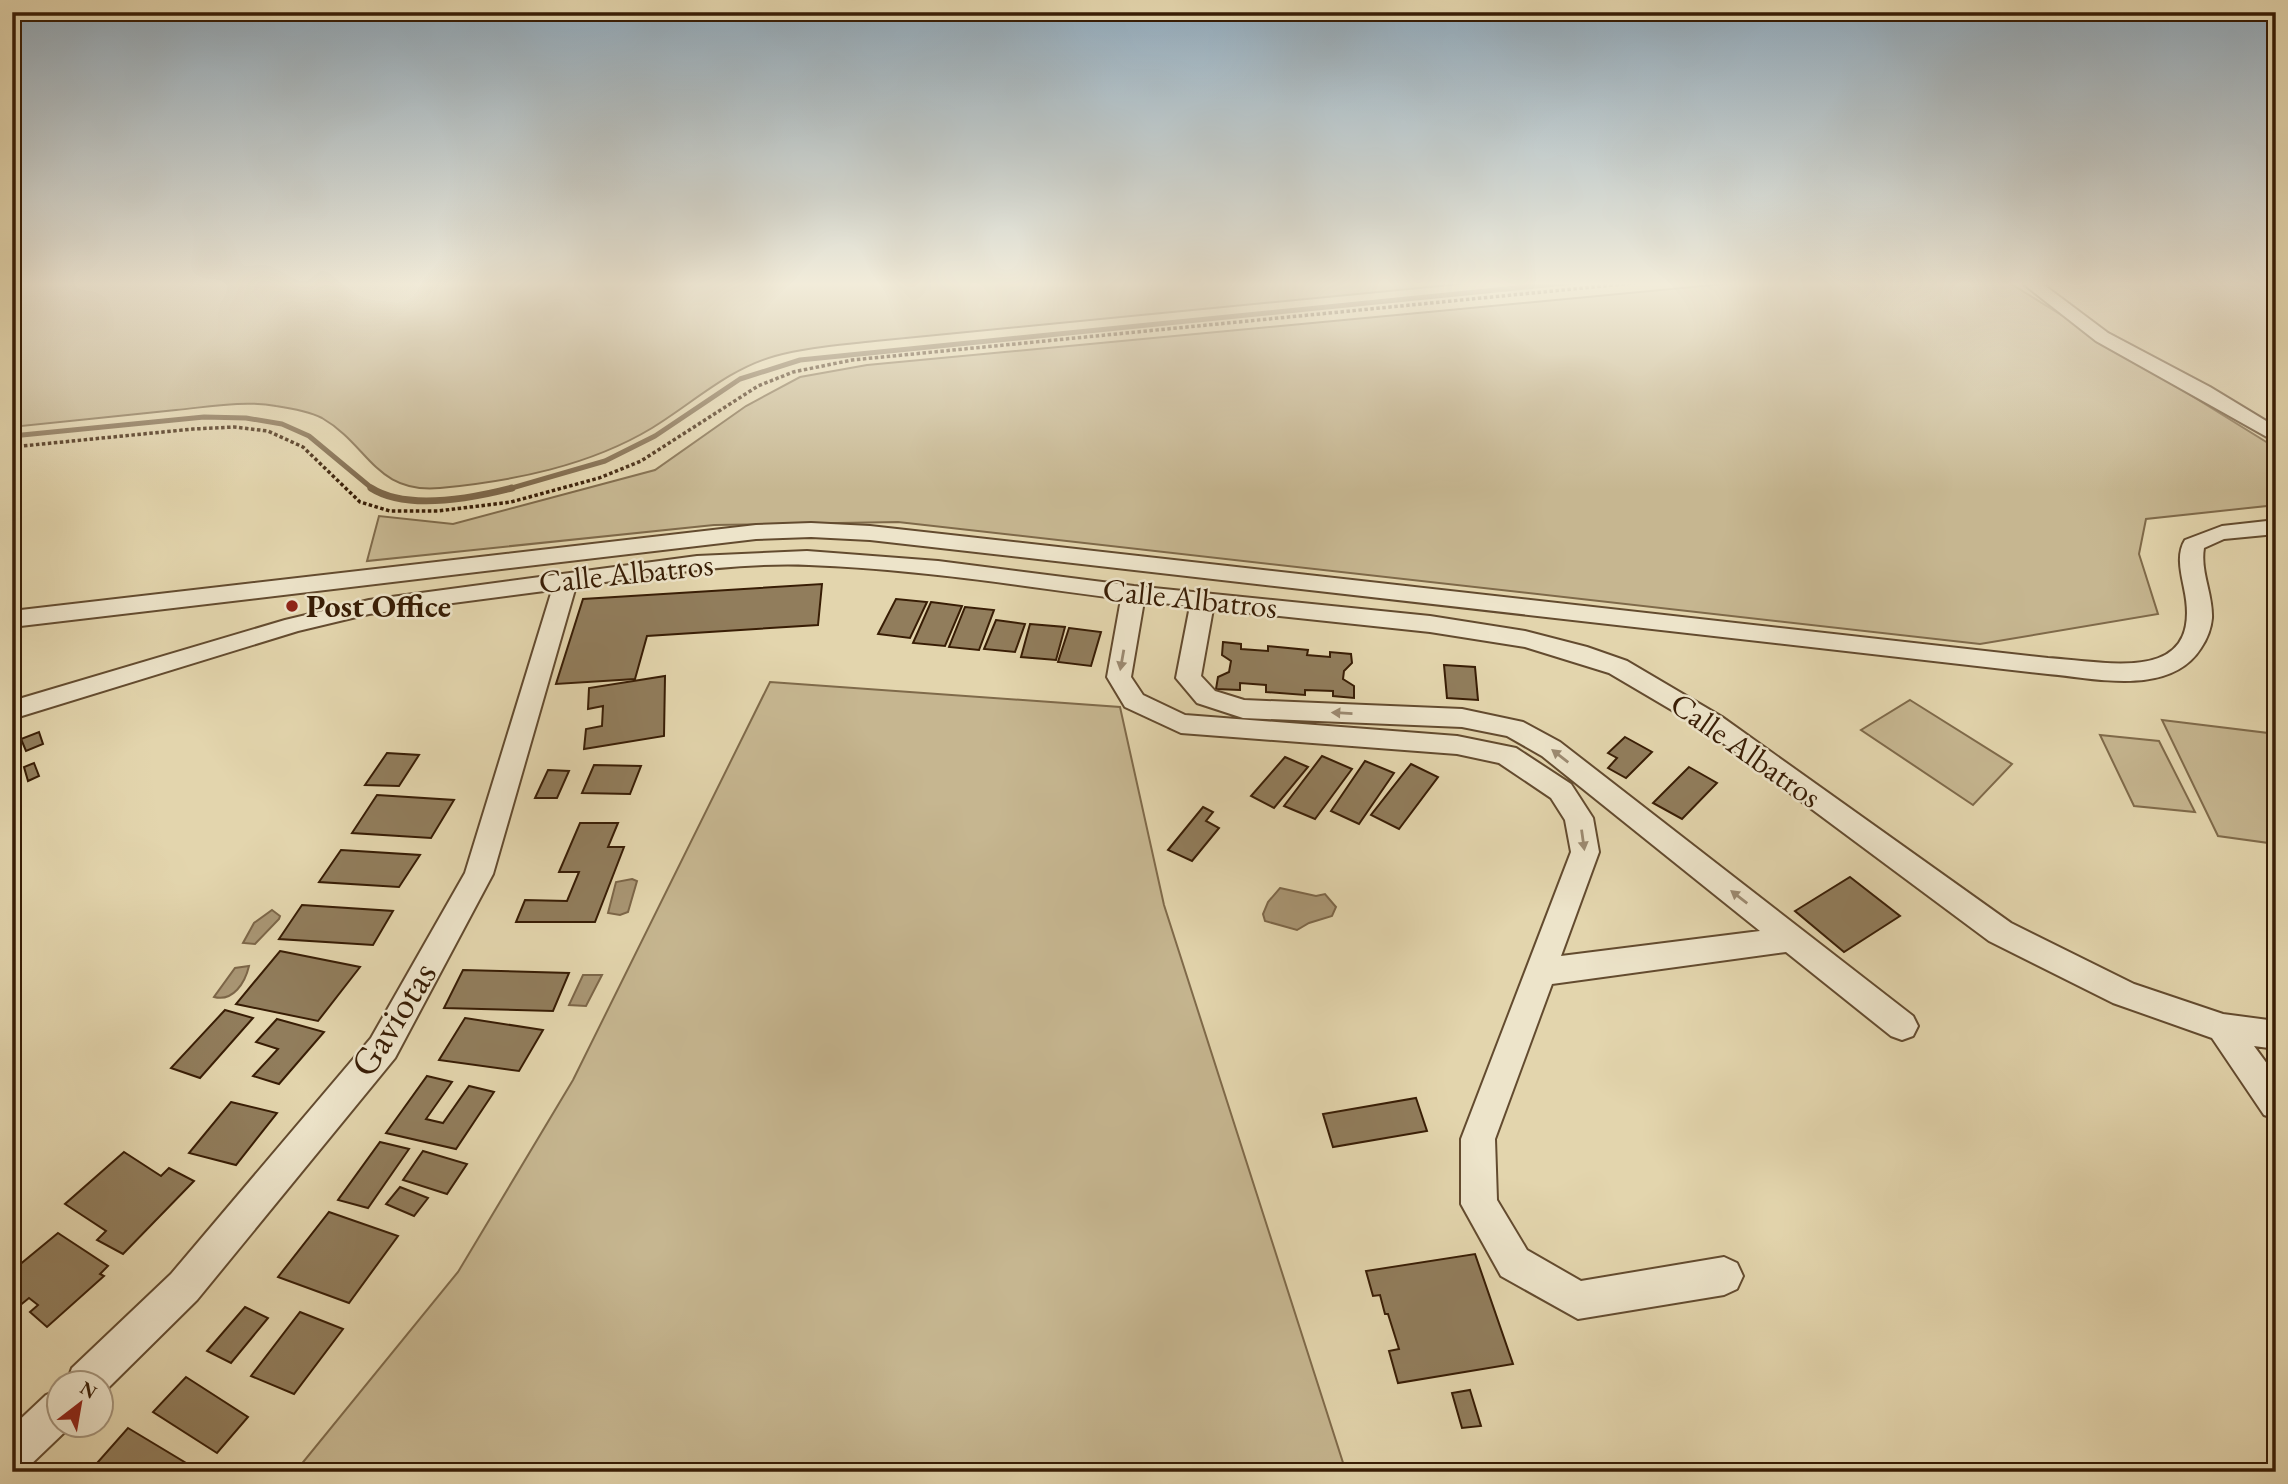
<svg xmlns="http://www.w3.org/2000/svg" width="2288" height="1484" font-family="'EB Garamond',serif">
<rect width="100%" height="100%" fill="#e3d5ad"/>
<filter id="stains"><feTurbulence type="fractalNoise" baseFrequency=".00286" numOctaves="4"/><feColorMatrix values="0 0 0 0 .2 0 0 0 0 .09 0 0 0 0 .02 0 0 0 .5 -.17"/></filter>
<radialGradient id="worn" r=".72"><stop offset=".6" stop-color="#630" stop-opacity="0"/><stop offset="1" stop-color="#630" stop-opacity=".3"/></radialGradient>
<!-- green -->
<g fill="#c6b690" stroke="#7f6a4a" stroke-width="2">
<path d="M 12,282 L 1481,282 L 875,341 C 842,345 807,347 775,356 C 728,369 693,403 652,428 C 589,466 513,481 440,488 C 375,494 369,445 322,418 C 310,412 290,408 276,406 C 244,400 208,407 176,410 C 121,416 67,421 12,427 Z"/>
<polygon points="1745,282 2008,282 2276,448 2276,505 2146,519 2139,554 2158,614 1980,644 898,522 714,525 367,561 379,516 453,524 655,470 746,406 800,377 867,365"/>
<polygon points="770,682 1120,707 1164,905 1346,1472 295,1472 458,1272 573,1080"/>
<polygon points="1910,700 2012,764 1973,805 1861,730"/>
<polygon points="2162,720 2276,734 2276,844 2218,836"/>
<polygon points="2100,735 2159,741 2195,812 2134,806"/>
</g>
<!-- water -->
<g fill="#a99674" stroke="#7c6648" stroke-width="2">
<polygon points="632,879 637,881 628,912 620,915 608,913 616,882"/>
<polygon points="1280,888 1316,896 1325,894 1336,907 1332,916 1309,923 1297,930 1265,921 1263,914 1268,902"/>
<polygon points="272,910 280,916 279,919 255,944 243,943 254,923"/>
<path d="M 249,966 C 245,983 233,1002 214,997 L 235,968 Z"/>
<polygon points="583,975 602,975 586,1006 569,1005"/>
</g>
<g fill="none" stroke-linecap="round" stroke-linejoin="round">
<!-- stream-far1 -->
<g stroke="#7c6648" stroke-width="5">
<polyline points="12,436 204,417 246,418 282,424 309,436 374,490"/>
<polyline points="505,490 605,461 655,436 740,379 800,360 1575,282"/>
</g>
<!-- stream -->
<path stroke="#7c6648" stroke-width="7" d="M 371,488 C 407,511 473,498 512,488"/>
</g>
<!-- building -->
<g fill="#917d5c" stroke="#381d05" stroke-width="2">
<polygon points="822,584 818,625 647,636 635,679 556,684 583,599"/>
<polygon points="896,599 927,602 910,638 878,634"/>
<polygon points="931,602 962,606 945,646 913,643"/>
<polygon points="965,607 994,610 979,650 949,647"/>
<polygon points="996,620 1025,624 1015,652 984,649"/>
<polygon points="1030,624 1065,627 1056,660 1021,657"/>
<polygon points="1069,628 1101,632 1091,666 1058,662"/>
<polygon points="1223,642 1241,644 1241,649 1268,651 1268,646 1308,650 1307,655 1330,657 1330,652 1351,654 1352,663 1344,671 1343,679 1354,686 1354,698 1333,696 1333,691 1305,690 1305,695 1266,692 1266,685 1240,683 1240,690 1216,689 1218,677 1229,672 1231,661 1222,655"/>
<polygon points="1444,665 1475,667 1478,700 1447,698"/>
<polygon points="665,676 664,736 584,749 586,729 602,726 603,706 588,709 589,688"/>
<polygon points="39,732 43,744 26,751 21,739"/>
<polygon points="1625,737 1652,752 1626,778 1608,768 1617,758 1608,753"/>
<polygon points="387,753 419,755 399,786 365,785"/>
<polygon points="1322,756 1352,769 1315,819 1284,806"/>
<polygon points="1285,757 1308,767 1274,808 1251,796"/>
<polygon points="1365,761 1394,773 1359,824 1331,811"/>
<polygon points="34,763 39,776 28,781 24,767"/>
<polygon points="1411,764 1438,777 1399,829 1371,815"/>
<polygon points="594,765 641,766 630,794 582,793"/>
<polygon points="1689,767 1717,783 1682,819 1653,803"/>
<polygon points="548,770 569,771 557,798 535,798"/>
<polygon points="377,795 454,800 431,838 352,833"/>
<polygon points="1203,807 1213,812 1206,821 1219,828 1192,861 1168,850"/>
<polygon points="580,823 618,823 608,847 624,847 595,922 516,922 525,900 567,901 579,872 559,872"/>
<polygon points="341,850 420,855 399,887 319,882"/>
<polygon points="1850,877 1900,916 1844,952 1795,911"/>
<polygon points="302,905 393,911 373,945 279,939"/>
<polygon points="280,951 360,967 318,1021 236,1004"/>
<polygon points="463,970 569,973 553,1011 444,1008"/>
<polygon points="225,1010 253,1018 200,1078 171,1068"/>
<polygon points="465,1018 543,1030 519,1071 439,1060"/>
<polygon points="277,1019 324,1032 279,1084 253,1076 278,1049 256,1042"/>
<polygon points="427,1076 452,1082 426,1119 443,1123 469,1086 494,1092 456,1149 386,1133"/>
<polygon points="1416,1098 1427,1131 1333,1147 1323,1114"/>
<polygon points="231,1102 277,1113 236,1165 189,1153"/>
<polygon points="380,1142 409,1149 368,1208 338,1200"/>
<polygon points="423,1151 467,1164 447,1194 403,1180"/>
<polygon points="124,1152 161,1176 169,1168 194,1181 123,1254 97,1240 106,1231 65,1204"/>
<polygon points="400,1187 428,1198 414,1216 386,1204"/>
<polygon points="329,1212 398,1236 349,1303 278,1277"/>
<polygon points="58,1233 108,1266 100,1274 104,1276 47,1327 30,1312 38,1305 29,1298 12,1312 12,1271"/>
<polygon points="1475,1254 1513,1364 1398,1383 1389,1351 1399,1349 1388,1314 1385,1314 1380,1295 1373,1296 1366,1271"/>
<polygon points="245,1307 268,1318 231,1363 207,1351"/>
<polygon points="300,1312 343,1329 294,1394 251,1376"/>
<polygon points="186,1377 248,1417 217,1453 153,1412"/>
<polygon points="1470,1390 1481,1426 1462,1428 1452,1393"/>
<polygon points="128,1428 201,1472 90,1471"/>
</g>
<g fill="none" stroke-linecap="round" stroke-linejoin="round">
<defs>
<g id="minor">
<polygon points="2021,282 2040,282 2108,333 2210,387 2276,427 2276,442 2096,341"/>
<path d="M 2276,520 L 2276,534 L 2224,539 L 2204,548 C 2200,572 2213,594 2212,618 C 2211,629 2207,639 2201,648 C 2170,697 2095,678 2048,674 L 870,540 L 811,537 L 756,539 L 12,627 L 12,611 L 756,525 L 811,523 L 870,526 L 2048,658 C 2110,662 2205,686 2184,588 C 2181,573 2176,554 2185,540 L 2222,526 Z"/>
<path d="M 807,551 L 938,561 L 1134,586 L 1430,616 L 1525,631 L 1587,647 L 1627,661 L 1722,717 L 2011,923 L 2134,984 L 2223,1014 L 2276,1021 L 2276,1049 L 2254,1046 L 2276,1076 L 2276,1119 L 2264,1115 L 2212,1038 L 2113,1003 L 1989,941 L 1704,729 L 1609,673 L 1525,647 L 1430,632 L 1213,609 L 1201,676 L 1215,691 L 1244,700 L 1462,709 L 1523,722 L 1560,742 L 1913,1016 L 1918,1026 L 1913,1036 L 1902,1040 L 1891,1036 L 1786,952 L 1552,984 L 1495,1139 L 1497,1200 L 1527,1250 L 1581,1281 L 1724,1257 L 1737,1263 L 1743,1276 L 1737,1289 L 1724,1295 L 1578,1319 L 1501,1276 L 1461,1204 L 1461,1139 L 1571,852 L 1565,820 L 1551,798 L 1499,763 L 1457,754 L 1181,733 L 1125,707 L 1107,677 L 1121,599 C 1018,585 914,569 809,565 C 732,562 653,576 576,586 L 493,874 L 395,1058 L 197,1300 L 102,1394 L 102,1382 L 67,1382 L 72,1368 L 171,1274 L 371,1038 L 465,873 L 552,590 L 369,614 L 298,631 L 12,719 L 12,701 L 285,620 L 369,600 L 697,556 ZM 1144,601 L 1190,606 L 1176,678 L 1197,703 L 1243,718 L 1462,727 L 1507,736 L 1542,756 L 1760,931 L 1561,956 L 1599,852 L 1593,818 L 1571,784 L 1516,748 L 1457,736 L 1185,715 L 1143,695 L 1131,677 Z"/>
<polygon points="60,1389 60,1424 73,1424 26,1469 12,1472 12,1427 46,1395"/>
</g>
</defs>
<!-- minor casing -->
<use href="#minor" stroke="#634b2f" stroke-width="4"/>
<!-- path -->
<polyline stroke="#381d05" stroke-width="3.5" stroke-dasharray="3.5 2.5" stroke-linecap="butt" points="12,447 193,429 234,427 268,431 303,447 360,502 390,511 438,511 511,502 599,478 641,461 758,386 793,372 852,360 1644,282"/>
<!-- minor -->
<use href="#minor" fill="#ede4ca" fill-rule="evenodd"/>
</g>
<!-- one-way arrows -->
<defs><path id="oneway-solid" d="M-6-.8H1V-3.2L6.5 0L1 3.2V.8H-6Z" transform="scale(1.75)"/></defs>
<g fill="#9c8a71">
<use href="#oneway-solid" transform="translate(1122 660) rotate(100)"/>
<use href="#oneway-solid" transform="translate(1342 713) rotate(-177)"/>
<use href="#oneway-solid" transform="translate(1560 756) rotate(-142)"/>
<use href="#oneway-solid" transform="translate(1583 840) rotate(82)"/>
<use href="#oneway-solid" transform="translate(1739 897) rotate(-142)"/>
</g>
<!-- sky -->
<linearGradient id="sky" x2="0" y2="1"><stop stop-color="#8fa8ba"/><stop offset="0.58" stop-color="#f2ecda"/><stop offset="1" stop-color="#f2ecda" stop-opacity="0"/></linearGradient>
<rect width="2288" height="490" fill="url(#sky)"/>
<!-- markers -->
<circle fill="#8f2418" stroke="#ede4ca" stroke-width="2.5" cx="292" cy="606" r="7"/>
<g text-anchor="middle" stroke-width="5" stroke-linejoin="round" paint-order="stroke">
<!-- street labels -->
<g font-size="32" fill="#381d05" stroke="#ede4ca">
<text transform="translate(626 573) rotate(-6)" y="11">Calle Albatros</text>
<text transform="translate(1190 598) rotate(6)" y="11">Calle Albatros</text>
<text transform="translate(1746 750) rotate(35)" y="11">Calle Albatros</text>
</g>
<!-- poi labels -->
<g font-size="32" font-weight="bold" fill="#381d05" stroke="#ede4ca" text-anchor="start">
<text x="306" y="617">Post Office</text>
</g>
<!-- near-street labels -->
<g font-size="38" fill="#381d05" stroke="#ede4ca">
<text transform="translate(393 1019) rotate(-58)" y="13">Gaviotas</text>
</g>
</g>
<!-- margin -->
<rect width="2288" height="1484" fill="none" stroke="#e3d5ad" stroke-width="42"/>
<rect x="14" y="14" width="2260" height="1456" fill="none" stroke="#381d05" stroke-width="3.5"/>
<rect x="21" y="21" width="2246" height="1442" fill="none" stroke="#381d05" stroke-width="2"/>
<!-- north arrow -->
<g transform="translate(80 1404) rotate(31)"><circle r="33" fill="#ede4ca" stroke="#a5947b" stroke-width="2"/>
<path d="M0-5L12 26L0 18L-12 26Z" fill="#8f2418"/>
<text y="-10" font-size="19" font-weight="bold" text-anchor="middle" fill="#381d05">N</text>
</g>
<rect width="100%" height="100%" filter="url(#stains)"/>
<rect width="100%" height="100%" fill="url(#worn)"/>
</svg>
